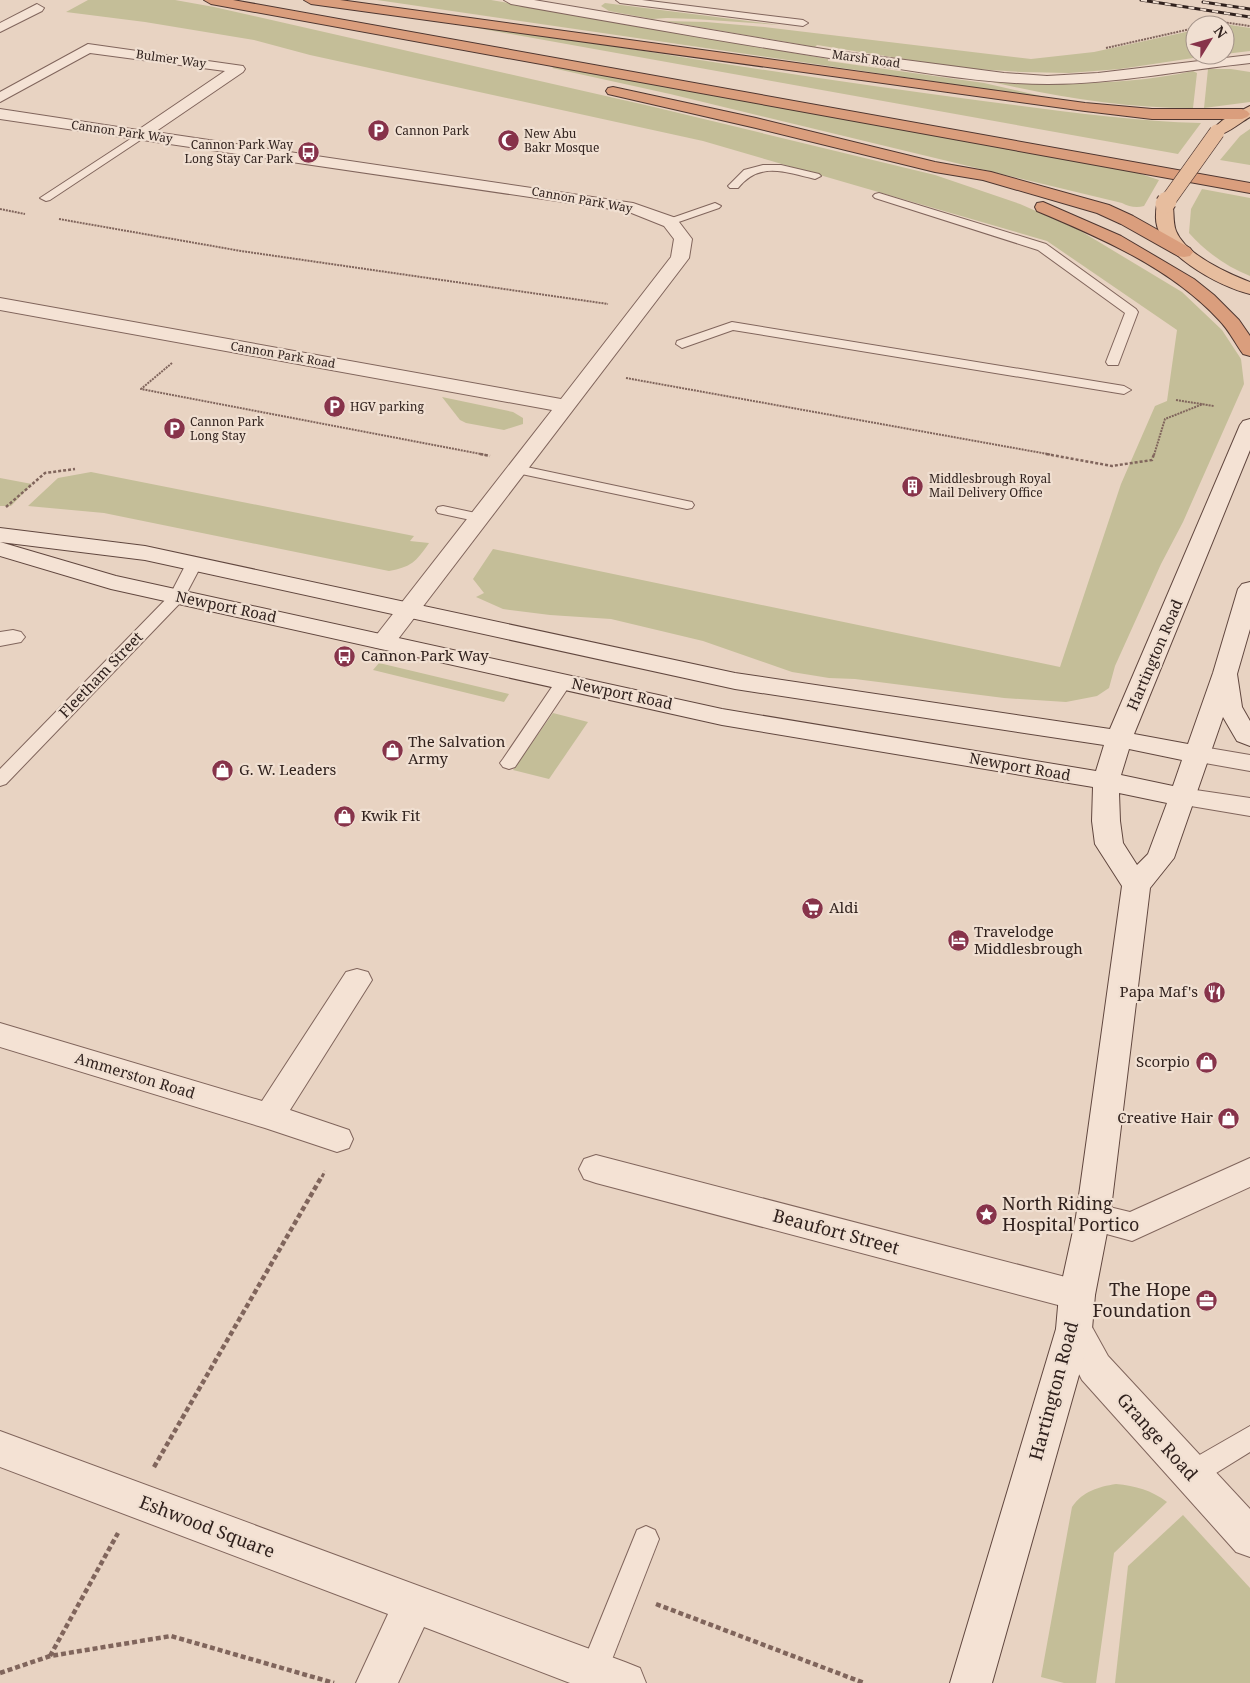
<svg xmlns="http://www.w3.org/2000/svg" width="1250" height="1683" font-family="'Noto Serif',serif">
<rect width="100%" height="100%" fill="#e8d3c2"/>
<!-- green -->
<g fill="#c4be98">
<polygon points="88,0 175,0 214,7 654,107 935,175 1020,204 1079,230 1182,292 1222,330 1241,359 1244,384 1183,522 1161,564 1115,666 1109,688 1097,696 1066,702 1004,698 855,679 829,678 792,672 703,641 611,619 550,615 503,609 476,597 484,593 473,579 493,549 1060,667 1121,484 1155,406 1167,401 1177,330 1047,241 703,141 310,55 254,40 145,22 66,12"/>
<polygon points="377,0 491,0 828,59 828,61 984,83 1054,99"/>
<polygon points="605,3 780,25 695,19 667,18 652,19 609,11 601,6"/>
<polygon points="664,21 706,22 764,27 1031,59 1094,52 1195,30 1195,55 1213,55 1120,69 1069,73 1021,72 960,68 817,45 815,47"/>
<path d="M 470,24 C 641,50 810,79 983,101 C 1056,110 1128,121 1201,123 L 1178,154 L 466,26 Z"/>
<polygon points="1224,24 1250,28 1250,51 1225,54 1225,25 1216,25"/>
<path d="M 555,66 L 1138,173 L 1159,180 L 1144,206 C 1137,208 1129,207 1122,203 L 670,94 L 552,68 Z"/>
<polygon points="1208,69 1231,69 1250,72 1250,102 1204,108"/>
<path d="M 1193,71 L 1197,73 L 1193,108 C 1122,108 1057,97 988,81 C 1057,84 1126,86 1193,71 Z"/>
<polygon points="1250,129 1250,165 1220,160 1240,136"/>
<path d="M 1202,189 L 1250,198 L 1250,276 C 1227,267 1206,252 1189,233 L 1191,209 Z"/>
<polygon points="442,397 513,412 523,418 523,424 504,430 466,423 460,420"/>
<path d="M 91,472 L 414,536 L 410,541 L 429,543 C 416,562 411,567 389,571 L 104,513 L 28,506 L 58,478 Z"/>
<polygon points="0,478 32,484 11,506 0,506"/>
<polygon points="379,663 509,694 504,702 373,670"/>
<polygon points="553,713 588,722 549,779 513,770"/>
<path d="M 1116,1484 C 1136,1486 1151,1490 1167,1502 L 1114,1553 L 1096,1683 L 1064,1683 L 1041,1677 L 1072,1507 C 1083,1491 1098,1487 1116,1484 Z"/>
<polygon points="1183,1515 1250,1588 1250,1683 1115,1683 1128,1566"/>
</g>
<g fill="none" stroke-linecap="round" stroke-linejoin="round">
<defs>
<g id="service">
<polygon points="616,0 642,0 803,20 808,23 803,26 620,3"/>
<polygon points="141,132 146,135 145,137 50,200 46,201 40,198"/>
<path d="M 763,165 L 781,165 L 819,174 L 821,176 L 815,179 C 785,172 760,161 738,188 L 730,188 L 728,186 L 744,170 Z"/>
<polygon points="879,193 1046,244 1136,309 1138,312 1118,365 1108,365 1106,362 1125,313 1038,250 875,198 873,196 875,194"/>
<polygon points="715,203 721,206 719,208 670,225 664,222 666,220"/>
<polygon points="732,322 1124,386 1131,390 1124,394 733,330 682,348 676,344 677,341"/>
<polygon points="517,465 687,501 692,502 694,505 692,508 687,509 512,472 510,469 512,466"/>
<polygon points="443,506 485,515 487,518 485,521 480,522 438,513 436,510 438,507"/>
<polygon points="194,559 199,561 202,564 183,600 6,784 0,786 0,769 170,595 186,564 189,561"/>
<polygon points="564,677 570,678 572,682 515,767 509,769 503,767 500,763 503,759 558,678"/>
<polygon points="1250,1426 1250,1452 1200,1483 1191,1486 1182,1483 1178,1474 1182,1465"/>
<polygon points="646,1526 655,1530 659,1539 604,1680 597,1683 584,1680 580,1670 637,1530"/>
</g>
<g id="minor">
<path d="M 504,0 L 534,0 L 829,50 L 1004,73 L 1047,76 L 1098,73 L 1250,55 L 1250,63 C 1183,70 1115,84 1048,84 C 981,84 915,71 849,61 C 736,44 624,24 511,4 Z"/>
<polygon points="37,4 44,8 42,11 0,32 0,23"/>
<polygon points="88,44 243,66 245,69 243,72 155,132 633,203 676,218 692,239 689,258 686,262 392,647 383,649 374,647 371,642 552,410 0,310 0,298 561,399 671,257 674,239 664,226 629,212 611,209 0,119 0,109 138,130 225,71 90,53 0,102 0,92"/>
<polygon points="13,630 21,632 25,637 21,642 0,646 0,632"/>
<polygon points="357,969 368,972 372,980 290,1110 349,1130 353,1139 349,1148 337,1152 265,1128 0,1047 0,1023 262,1101 346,972"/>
<polygon points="596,1155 1077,1280 1089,1284 1095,1295 1089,1306 1077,1310 596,1183 584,1179 579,1169 584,1159"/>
<polygon points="1250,1158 1250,1187 1132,1241 1081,1227 1076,1217 1081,1207 1093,1203 1130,1212"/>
<polygon points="1074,1313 1087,1318 1108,1356 1250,1509 1250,1557 1236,1552 1082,1380 1056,1329 1061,1318"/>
<polygon points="0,1431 625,1662 640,1668 646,1683 570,1683 424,1627 398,1683 356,1683 388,1614 0,1467"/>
</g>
<g id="tertiary">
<polygon points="1197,746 1250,755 1250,771 1188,760 1184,754 1188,748"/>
<polygon points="1182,788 1250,798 1250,816 1173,803 1169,797 1173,791"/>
</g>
<path id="secondary" d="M 1250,419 L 1250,450 L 1134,734 L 1188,744 L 1213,673 L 1238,589 L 1242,584 L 1250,582 L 1250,629 L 1237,674 L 1242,707 L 1250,721 L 1250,746 L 1237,741 L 1223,717 L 1174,858 L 1150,888 L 1110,1217 L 1095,1295 L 1092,1329 L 992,1683 L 950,1683 L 1056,1329 L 1059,1295 L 1076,1217 L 1122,886 L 1095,844 L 1092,821 L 1093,787 L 722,725 L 111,589 L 0,556 L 0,542 L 116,576 L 722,709 L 1096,771 L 1104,745 L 735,689 L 145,560 L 0,542 L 0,528 L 145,546 L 735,673 L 1110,729 L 1240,425 L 1243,421 ZM 1129,749 L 1182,760 L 1173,786 L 1121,775 ZM 1119,793 L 1167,803 L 1148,854 L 1137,865 L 1123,843 L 1120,821 Z"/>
<g id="primary">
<path d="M 1250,106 L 1250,117 C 1239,123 1223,138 1212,135 L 1209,132 L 1223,120 Z"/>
<path d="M 1165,199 L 1171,200 C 1175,206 1172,221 1176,231 C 1186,255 1227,273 1250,282 L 1250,294 C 1220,287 1153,252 1156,215 C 1156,210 1156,205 1159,200 Z"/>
</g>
<g id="trunk">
<polygon points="204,0 233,0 1250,183 1250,193 211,4"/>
<polygon points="304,0 340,0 1085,103 1152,109 1242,109 1247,111 1250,114 1247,117 1242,119 1152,119 1085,111 311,4"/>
<polygon points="613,87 756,118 935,162 991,172 1109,205 1133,216 1190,248 1193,252 1190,256 1184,257 1178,256 1121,224 1097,213 983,180 935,172 756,128 608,94 606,91 608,88"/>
<path d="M 1043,202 L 1121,236 L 1194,279 L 1214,295 L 1239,320 L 1250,336 L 1250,356 L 1243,354 C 1235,343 1229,330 1219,320 C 1171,268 1101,238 1037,211 L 1035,207 L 1037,203 Z"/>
</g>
</defs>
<!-- service casing -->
<use href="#service" stroke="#80655c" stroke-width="2"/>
<!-- minor casing -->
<use href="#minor" stroke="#80655c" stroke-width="2"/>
<!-- tertiary casing -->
<use href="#tertiary" stroke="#80655c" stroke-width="2"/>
<!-- secondary casing -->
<use href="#secondary" stroke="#61473f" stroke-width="2"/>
<!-- primary casing -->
<use href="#primary" stroke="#4e3630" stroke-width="2"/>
<!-- trunk casing -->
<use href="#trunk" stroke="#4e3630" stroke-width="2"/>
<!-- path-far3 -->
<g stroke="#80655c" stroke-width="2" stroke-dasharray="2 1" stroke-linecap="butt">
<polyline points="1206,25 1222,22 1250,26"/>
<polyline points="1106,48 1195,28"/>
<polyline points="0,209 25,214"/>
<polyline points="59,219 241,251 608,304"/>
<polyline points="172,363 141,389 486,455"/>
<polyline points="626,378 1053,455"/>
<polyline points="1176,400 1214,406"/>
<polyline points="1154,455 1165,419 1203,404"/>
</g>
<!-- path-far2 -->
<g stroke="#80655c" stroke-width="2.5" stroke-dasharray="3 2" stroke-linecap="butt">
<polyline points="480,454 490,456"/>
<polyline points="1046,454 1112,466 1152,460 1154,454"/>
<polyline points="6,507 45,473 75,469"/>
</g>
<!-- path-far1 -->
<polyline stroke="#80655c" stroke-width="3" stroke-dasharray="4 2.5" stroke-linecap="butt" points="322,1177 325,1171"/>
<!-- path -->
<g stroke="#80655c" stroke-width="4.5" stroke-dasharray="5 3" stroke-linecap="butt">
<polyline points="154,1467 322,1176"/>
<polyline points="656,1604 864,1683"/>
<polyline points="50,1656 118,1533"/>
<polyline points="0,1673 50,1656 171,1636 334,1683"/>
</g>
<!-- service -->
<use href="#service" fill="#f4e2d4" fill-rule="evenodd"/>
<!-- minor -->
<use href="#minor" fill="#f4e2d4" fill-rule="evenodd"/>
<!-- tertiary -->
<use href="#tertiary" fill="#f4e2d4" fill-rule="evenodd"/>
<!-- secondary -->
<use href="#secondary" fill="#f4e2d4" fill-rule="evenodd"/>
<!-- primary -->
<use href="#primary" fill="#e7bd9e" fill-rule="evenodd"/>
<!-- trunk -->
<use href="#trunk" fill="#da9e7d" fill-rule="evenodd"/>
<defs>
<g id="rail">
<polyline points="1141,0 1250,17"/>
<polyline points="1203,2 1250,9"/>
</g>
</defs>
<!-- rail casing -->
<use href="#rail" stroke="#31221e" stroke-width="3"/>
<!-- rail -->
<use href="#rail" stroke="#f0dfd1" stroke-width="2" stroke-dasharray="6" stroke-linecap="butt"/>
<defs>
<polyline id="primary-bridge-far1" points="1167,202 1217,132"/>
<polyline id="primary-bridge" points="1165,204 1167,201"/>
</defs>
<!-- primary-bridge-far1 casing -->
<use href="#primary-bridge-far1" stroke="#4e3630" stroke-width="16" stroke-linecap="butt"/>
<!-- primary-bridge casing -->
<use href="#primary-bridge" stroke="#4e3630" stroke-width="21" stroke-linecap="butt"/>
<!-- primary-bridge-far1 -->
<use href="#primary-bridge-far1" stroke="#e7bd9e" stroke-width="15"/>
<!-- primary-bridge -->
<use href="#primary-bridge" stroke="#e7bd9e" stroke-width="19"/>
</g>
<!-- icons -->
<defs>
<symbol id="parking-disc" viewBox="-11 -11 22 22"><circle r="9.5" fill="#87334a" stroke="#f0dfd1"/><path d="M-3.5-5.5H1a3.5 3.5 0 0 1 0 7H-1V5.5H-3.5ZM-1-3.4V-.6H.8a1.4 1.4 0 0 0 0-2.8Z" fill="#fff"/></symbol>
<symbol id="mosque-disc" viewBox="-11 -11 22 22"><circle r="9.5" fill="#87334a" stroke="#f0dfd1"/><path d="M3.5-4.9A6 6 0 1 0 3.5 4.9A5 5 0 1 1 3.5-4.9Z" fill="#fff"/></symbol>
<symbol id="bus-disc" viewBox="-11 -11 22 22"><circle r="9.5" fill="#87334a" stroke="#f0dfd1"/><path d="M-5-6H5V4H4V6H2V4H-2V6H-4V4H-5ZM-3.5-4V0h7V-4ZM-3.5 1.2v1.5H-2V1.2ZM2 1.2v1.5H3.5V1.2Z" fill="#fff"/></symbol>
<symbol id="building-disc" viewBox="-11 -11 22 22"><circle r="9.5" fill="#87334a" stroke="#f0dfd1"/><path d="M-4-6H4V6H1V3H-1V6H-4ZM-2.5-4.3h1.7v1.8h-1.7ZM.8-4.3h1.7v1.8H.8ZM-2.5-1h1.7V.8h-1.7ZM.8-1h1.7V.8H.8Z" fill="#fff"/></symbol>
<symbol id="shop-disc" viewBox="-11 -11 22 22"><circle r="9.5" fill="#87334a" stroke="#f0dfd1"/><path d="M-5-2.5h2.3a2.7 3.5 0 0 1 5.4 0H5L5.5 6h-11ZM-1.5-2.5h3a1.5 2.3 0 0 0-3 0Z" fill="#fff"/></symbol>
<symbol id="supermarket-disc" viewBox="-11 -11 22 22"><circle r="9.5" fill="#87334a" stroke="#f0dfd1"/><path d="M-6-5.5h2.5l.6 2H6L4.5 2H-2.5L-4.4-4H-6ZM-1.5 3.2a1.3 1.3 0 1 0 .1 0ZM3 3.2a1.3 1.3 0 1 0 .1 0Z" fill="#fff"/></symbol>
<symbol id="hotel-disc" viewBox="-11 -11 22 22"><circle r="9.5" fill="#87334a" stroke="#f0dfd1"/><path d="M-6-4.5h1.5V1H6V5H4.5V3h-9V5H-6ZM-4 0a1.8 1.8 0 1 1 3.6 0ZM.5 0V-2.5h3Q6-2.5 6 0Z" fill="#fff"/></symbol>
<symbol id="restaurant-disc" viewBox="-11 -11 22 22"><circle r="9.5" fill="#87334a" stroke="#f0dfd1"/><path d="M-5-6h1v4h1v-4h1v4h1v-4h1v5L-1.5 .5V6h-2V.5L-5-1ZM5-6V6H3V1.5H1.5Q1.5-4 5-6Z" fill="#fff"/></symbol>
<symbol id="sight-disc" viewBox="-11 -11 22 22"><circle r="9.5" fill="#87334a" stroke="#f0dfd1"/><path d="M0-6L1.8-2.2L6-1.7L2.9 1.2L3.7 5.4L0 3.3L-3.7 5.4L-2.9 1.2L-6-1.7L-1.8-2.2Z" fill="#fff"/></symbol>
<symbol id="office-disc" viewBox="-11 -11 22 22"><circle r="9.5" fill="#87334a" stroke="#f0dfd1"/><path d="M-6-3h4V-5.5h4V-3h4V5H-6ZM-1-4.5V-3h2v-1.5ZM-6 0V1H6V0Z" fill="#fff"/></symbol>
</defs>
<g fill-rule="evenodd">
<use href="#parking-disc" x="366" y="118" width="25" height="25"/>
<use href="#mosque-disc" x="496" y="128" width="25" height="25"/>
<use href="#bus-disc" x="296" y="140" width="25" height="25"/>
<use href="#parking-disc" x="322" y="394" width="25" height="25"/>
<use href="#parking-disc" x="162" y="416" width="25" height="25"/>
<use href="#building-disc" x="900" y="474" width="25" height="25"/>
<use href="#bus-disc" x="332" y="644" width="25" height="25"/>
<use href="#shop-disc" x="380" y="738" width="25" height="25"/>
<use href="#shop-disc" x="210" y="758" width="25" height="25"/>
<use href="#shop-disc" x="332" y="804" width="25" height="25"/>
<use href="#supermarket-disc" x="800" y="896" width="25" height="25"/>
<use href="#hotel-disc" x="946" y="928" width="25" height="25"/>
<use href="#restaurant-disc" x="1202" y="980" width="25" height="25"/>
<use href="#shop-disc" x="1194" y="1050" width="25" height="25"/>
<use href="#shop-disc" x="1216" y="1106" width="25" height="25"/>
<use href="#sight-disc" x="974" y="1202" width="25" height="25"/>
<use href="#office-disc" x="1194" y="1288" width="25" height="25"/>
</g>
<g text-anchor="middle" stroke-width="4.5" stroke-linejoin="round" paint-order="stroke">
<!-- far-street labels -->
<g font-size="12" fill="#31221e" stroke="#f0dfd1">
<text transform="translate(171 59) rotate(8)" y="4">Bulmer Way</text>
<text transform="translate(866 59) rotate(8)" y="4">Marsh Road</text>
<text transform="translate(122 132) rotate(8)" y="4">Cannon Park Way</text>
<text transform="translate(582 200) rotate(10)" y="4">Cannon Park Way</text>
<text transform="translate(283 355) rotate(10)" y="4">Cannon Park Road</text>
</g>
<!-- far-poi labels -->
<g font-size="12" fill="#31221e" stroke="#f0dfd1" text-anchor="start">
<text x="395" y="135">Cannon Park</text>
<text x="524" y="138">New Abu<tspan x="524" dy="14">Bakr Mosque</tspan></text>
<text x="293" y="149" text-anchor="end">Cannon Park Way<tspan x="293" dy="14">Long Stay Car Park</tspan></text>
<text x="350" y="411">HGV parking</text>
<text x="190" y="426">Cannon Park<tspan x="190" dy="14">Long Stay</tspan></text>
<text x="929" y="483">Middlesbrough Royal<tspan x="929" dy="14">Mail Delivery Office</tspan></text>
</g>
<!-- street labels -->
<g font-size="15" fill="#31221e" stroke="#f0dfd1">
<text transform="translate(226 607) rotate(12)" y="5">Newport Road</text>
<text transform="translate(1155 655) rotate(-67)" y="5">Hartington Road</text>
<text transform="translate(101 675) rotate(-46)" y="5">Fleetham Street</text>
<text transform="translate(622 694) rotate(12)" y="5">Newport Road</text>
<text transform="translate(1020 767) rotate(10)" y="5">Newport Road</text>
<text transform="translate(135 1076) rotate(17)" y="5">Ammerston Road</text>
</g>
<!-- poi labels -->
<g font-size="15" fill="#31221e" stroke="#f0dfd1" text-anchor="start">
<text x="361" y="661">Cannon Park Way</text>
<text x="408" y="747">The Salvation<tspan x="408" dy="17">Army</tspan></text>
<text x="239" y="775">G. W. Leaders</text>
<text x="361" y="821">Kwik Fit</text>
<text x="829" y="913">Aldi</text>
<text x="974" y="937">Travelodge<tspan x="974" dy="17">Middlesbrough</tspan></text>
<text x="1198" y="997" text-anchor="end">Papa Maf's</text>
<text x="1190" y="1067" text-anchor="end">Scorpio</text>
<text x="1213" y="1123" text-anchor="end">Creative Hair</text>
</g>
<!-- near-poi labels -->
<g font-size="18" fill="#31221e" stroke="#f0dfd1" text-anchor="start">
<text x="1002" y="1210">North Riding<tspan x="1002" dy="21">Hospital Portico</tspan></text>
<text x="1191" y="1296" text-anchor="end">The Hope<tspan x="1191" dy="21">Foundation</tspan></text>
</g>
<!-- near-street labels -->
<g font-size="18" fill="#31221e" stroke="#f0dfd1">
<text transform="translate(836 1232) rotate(15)" y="6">Beaufort Street</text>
<text transform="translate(1054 1391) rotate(-75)" y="6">Hartington Road</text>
<text transform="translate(1157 1437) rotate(48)" y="6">Grange Road</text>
<text transform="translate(207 1527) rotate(21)" y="6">Eshwood Square</text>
</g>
</g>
<!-- north arrow -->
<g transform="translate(1210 40) rotate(53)"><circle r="24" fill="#f0dfd1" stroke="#a49389"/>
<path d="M0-4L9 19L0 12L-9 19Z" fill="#87334a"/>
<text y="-8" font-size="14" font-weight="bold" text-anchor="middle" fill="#31221e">N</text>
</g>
</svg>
